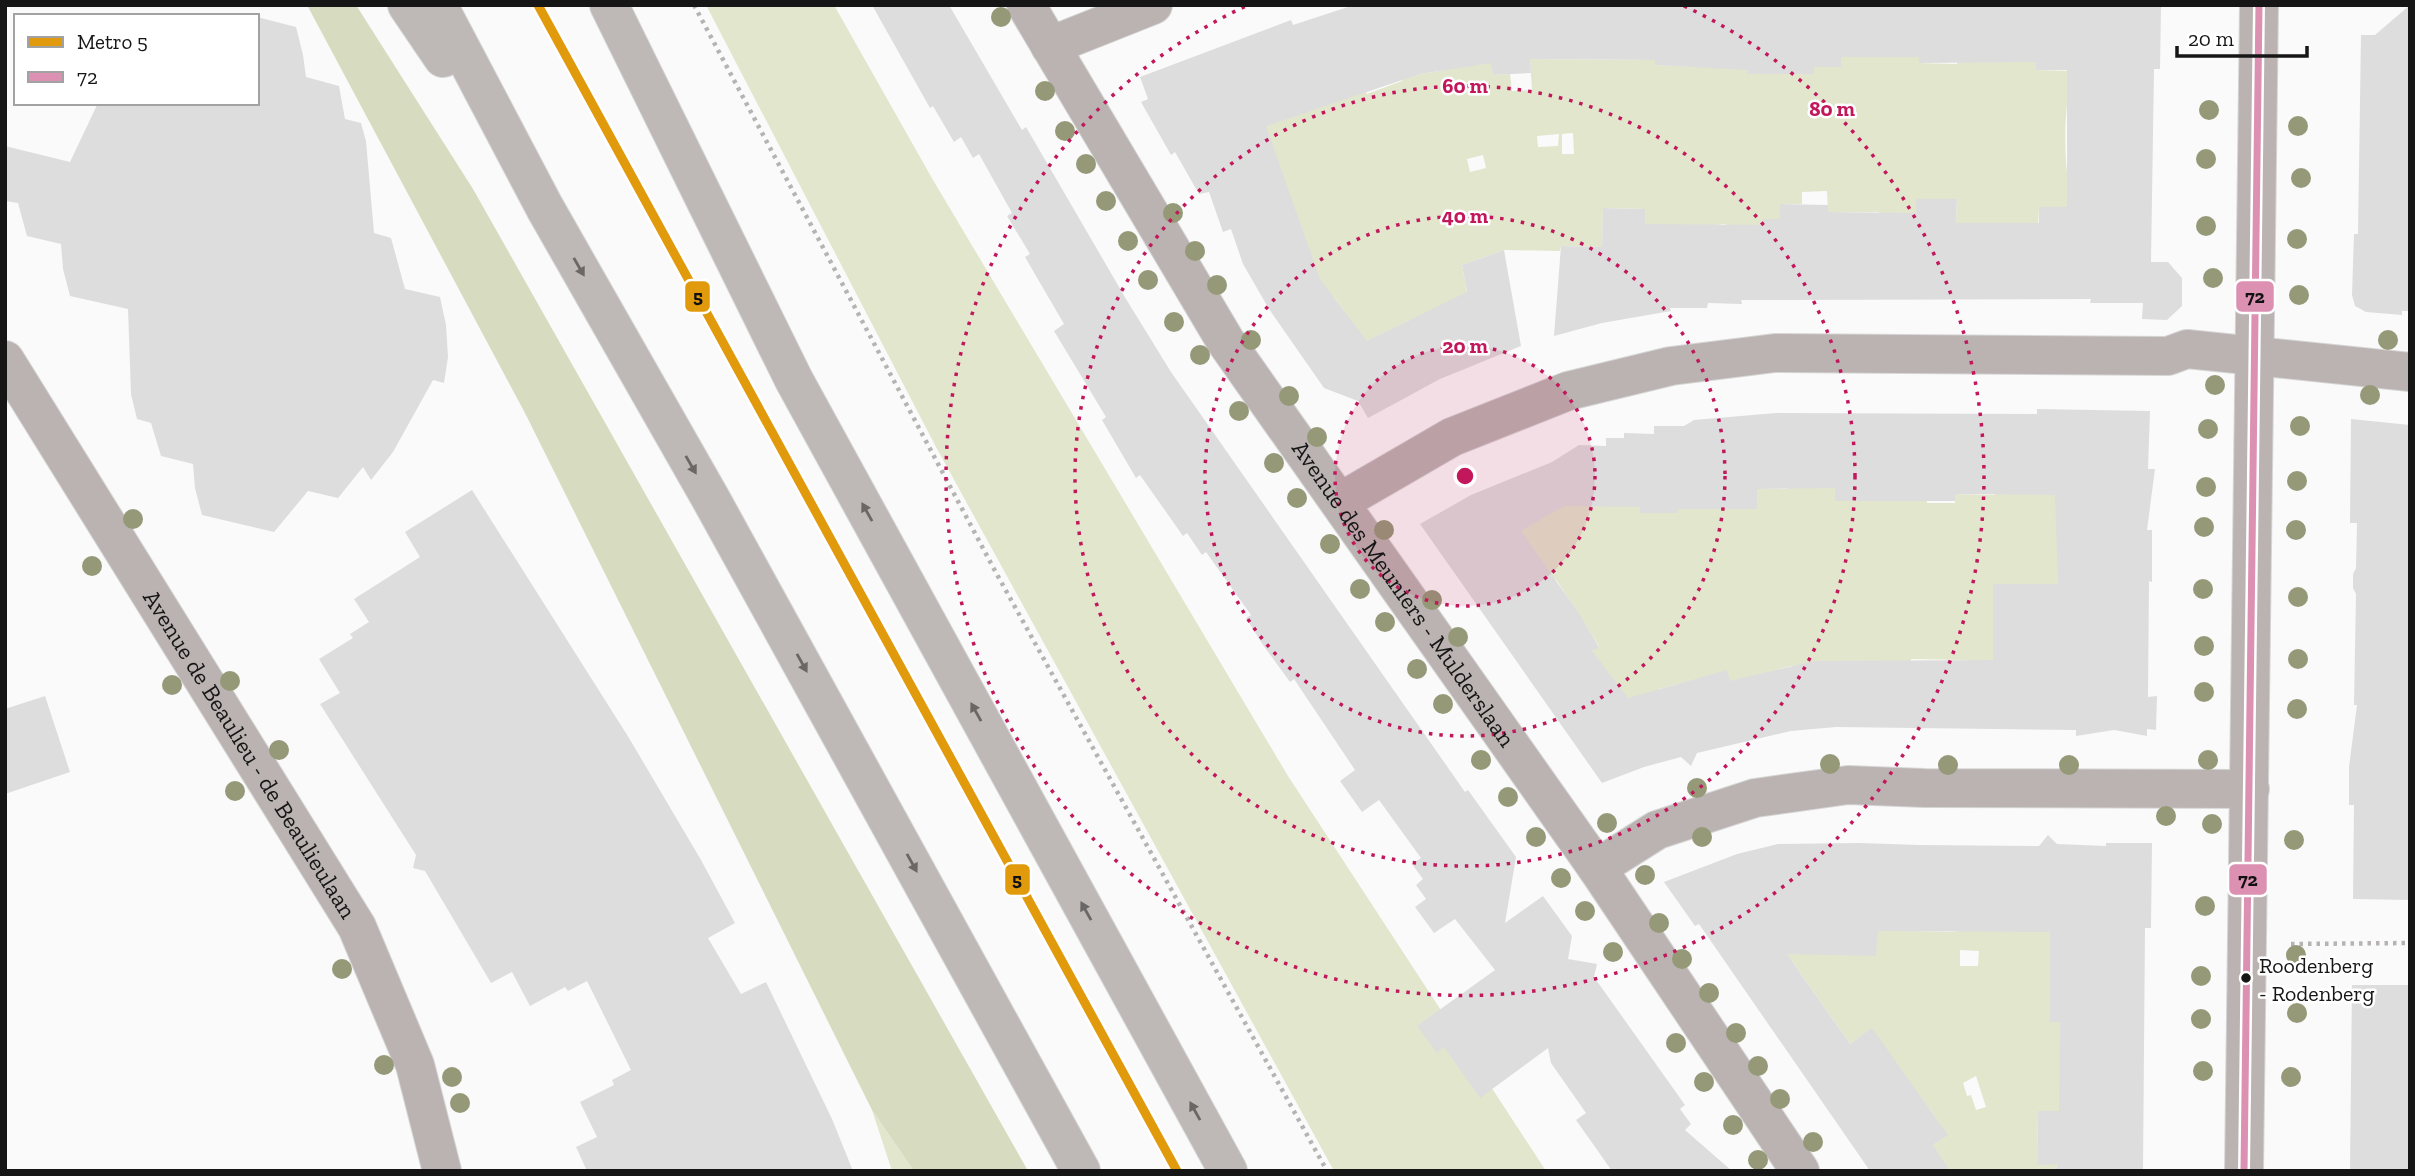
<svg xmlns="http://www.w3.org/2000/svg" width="2415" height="1176" font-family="'Zilla Slab',serif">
<rect width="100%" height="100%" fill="#fafafa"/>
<!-- green -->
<g fill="#e2e6cd" fill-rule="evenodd">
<polygon points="706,5 834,5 933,180 1288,776 1546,1171 1334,1171 936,447"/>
<path d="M 1489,41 L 1493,75 L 1510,74 L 1512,91 L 1532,90 L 1530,59 L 1655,60 L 1656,65 L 1700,67 L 1746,59 L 1747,74 L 1813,74 L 1814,67 L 1841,67 L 1841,56 L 1919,41 L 1919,63 L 1957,64 L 1958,52 L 2036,42 L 2036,70 L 2074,71 C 2062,108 2063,169 2073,207 L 2039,207 L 2038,229 L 1956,223 L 1957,199 L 1917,199 L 1916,225 L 1879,225 L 1879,212 L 1828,212 L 1827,191 L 1802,192 L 1802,204 L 1781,204 L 1780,219 L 1763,219 L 1762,231 L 1723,224 L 1645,237 L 1645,209 L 1603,208 L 1602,247 L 1561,246 L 1560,251 L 1504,250 L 1462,265 L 1471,315 L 1410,320 L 1376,337 L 1363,372 L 1345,312 L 1333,296 L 1326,298 L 1280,167 L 1239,107 L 1359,74 L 1367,94 L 1402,81 L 1402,77 L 1445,70 ZM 1573,133 L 1574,154 L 1562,154 L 1562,134 ZM 1559,134 L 1558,146 L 1538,147 L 1537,136 ZM 1483,155 L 1486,168 L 1470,172 L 1467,159 Z"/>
<polygon points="2076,472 2058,597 2031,584 1993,584 1993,676 1967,660 1911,659 1911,663 1791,666 1757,675 1732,689 1727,671 1659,689 1635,709 1588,654 1599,646 1557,581 1496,520 1574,500 1640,507 1641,513 1678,513 1678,495 1734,509 1756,509 1757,489 1788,489 1789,476 1835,474 1835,501 1926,493 1927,503 1955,503 1955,494 1993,495"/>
<path d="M 1763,902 L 1877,930 L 1952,932 L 2063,916 L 2050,992 L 2050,1021 L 2060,1022 L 2071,1112 L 2038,1111 L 2037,1164 L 2057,1164 L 2056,1171 L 1950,1171 L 1925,1151 L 1947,1135 L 1929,1108 L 1901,1127 L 1872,1029 L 1850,1044 L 1792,961 L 1785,965 ZM 1960,950 L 1979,951 L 1978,966 L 1960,966 ZM 1976,1076 L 1986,1107 L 1976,1110 L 1971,1095 L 1967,1096 L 1963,1083 Z"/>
<polygon points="872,1110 914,1171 892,1171"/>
</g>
<!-- forest -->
<polygon fill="#d7dbc0" points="307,5 356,5 473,189 1028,1171 914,1171 872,1110 525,413"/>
<!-- building -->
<g fill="#ddd" fill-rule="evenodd">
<polygon points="872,5 949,5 1022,130 1026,127 1126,299 1171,372 1465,792 1468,790 1516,857 1505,923 1543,896 1572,936 1568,959 1597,964 1594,977 1685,1105 1680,1109 1691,1124 1685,1130 1732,1171 1612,1171 1576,1120 1586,1113 1551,1063 1548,1048 1480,1098 1444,1047 1437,1053 1417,1026 1495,970 1455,919 1434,933 1415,907 1426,899 1416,885 1423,879 1412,864 1421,858 1379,800 1362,812 1340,781 1355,770 1294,679 1290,682 1263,645 1246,618 1251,615 1206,552 1202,555 1187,533 1183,536 1140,475 1136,478 1102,420 1106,417 1054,331 1064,324 1025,257 1030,254 1007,216 1012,213 979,154 973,158 961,137 954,142 933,106 930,108"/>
<polygon points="1354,5 2161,5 2160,69 2154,69 2151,262 2168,262 2182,278 2182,306 2167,320 2142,319 2143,303 2090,303 2091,299 1741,300 1742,304 1708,303 1707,308 1670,308 1671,311 1602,323 1554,336 1561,246 1602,247 1603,208 1645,209 1645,224 1762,225 1763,219 1780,219 1780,204 1828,205 1828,212 1916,213 1916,199 1957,199 1956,223 2039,223 2039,207 2067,207 2067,70 2036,70 2036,62 1919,63 1919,57 1841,57 1841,67 1814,67 1814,74 1747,74 1747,70 1655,65 1655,60 1530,59 1531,73 1493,75 1491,63 1420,74 1266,126 1320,279 1367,341 1467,292 1462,265 1504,250 1521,346 1440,379 1368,418 1358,401 1324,388 1269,309 1243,264 1231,229 1223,232 1209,192 1199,194 1175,152 1171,155 1141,102 1148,99 1140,77 1291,20 1293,25"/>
<polygon points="2410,5 2410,311 2402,311 2402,315 2366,312 2355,306 2352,295 2354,234 2358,234 2361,35 2375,35"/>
<polygon points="257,17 296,27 303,55 306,77 339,86 345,119 361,123 366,141 374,233 391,238 405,289 440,297 446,325 448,357 444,383 433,380 393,452 371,480 363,467 338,498 308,491 274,532 202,515 195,488 193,464 161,456 151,423 137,419 131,394 128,309 70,296 63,269 61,244 27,236 18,203 5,201 5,146 70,162 98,103 257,103"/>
<path d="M 2037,409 L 2150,411 L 2148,469 L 2155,469 L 2147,530 L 2152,530 L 2152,582 L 2149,581 L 2148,697 L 2157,696 L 2156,730 L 2147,729 L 2147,736 L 2114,730 L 2076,736 L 2076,730 L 1836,727 L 1791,731 L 1697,753 L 1691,766 L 1681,757 L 1644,767 L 1602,783 L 1420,524 L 1471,495 L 1552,462 L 1579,445 L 1606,446 L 1606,438 L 1624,438 L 1624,433 L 1654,434 L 1654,426 L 1684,426 L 1694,420 L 1776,413 L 2037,414 ZM 1835,488 L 1835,501 L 1955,501 L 1955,494 L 2055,495 L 2058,584 L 1993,584 L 1993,660 L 1814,661 L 1730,681 L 1727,670 L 1628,698 L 1592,651 L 1599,647 L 1578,612 L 1521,531 L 1564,506 L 1640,507 L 1640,513 L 1678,513 L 1678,509 L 1757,509 L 1757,489 Z"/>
<polygon points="2351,419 2410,425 2410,900 2353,899 2354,805 2349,805 2349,767 2357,705 2354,705 2356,594 2353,588 2353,574 2356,568 2357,523 2350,523"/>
<polygon points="472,490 629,738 701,860 735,923 708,938 741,994 766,982 832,1119 853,1171 587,1171 576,1147 597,1137 580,1102 614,1085 612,1080 631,1070 587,981 568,991 565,987 530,1006 512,972 491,983 425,871 413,868 416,855 320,704 340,693 319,659 353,638 350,634 369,622 354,599 420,557 405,532"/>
<polygon points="45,696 70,772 5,794 5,709"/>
<polygon points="2048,835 2057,844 2106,846 2106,843 2152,843 2151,928 2145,928 2143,1171 2056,1171 2057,1164 2037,1165 2038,1111 2059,1111 2060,1022 2050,1022 2050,932 1878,931 1876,956 1787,954 1850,1044 1872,1028 1948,1135 1933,1145 1950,1171 1870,1171 1699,924 1695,926 1664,882 1737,854 1778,844 1859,843 1919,845 2039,846"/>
<polygon points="2352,985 2410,985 2410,1171 2350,1171"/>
</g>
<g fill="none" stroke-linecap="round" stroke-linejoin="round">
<defs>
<g id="minor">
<path id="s1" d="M 1026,5 L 1226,342 L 1597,868 L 1800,1171"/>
<polyline points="1050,46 1153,5"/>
<polyline points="1340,502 1452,437 1568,391 1671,366 1775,353 2168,356 2187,349 2410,372"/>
<polyline points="1597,868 1657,830 1755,798 1848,785 1924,788 2250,789"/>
</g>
<g id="tertiary">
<path id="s2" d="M 5,360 L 357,927 L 415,1065 L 442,1171"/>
<polyline points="2244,1171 2259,5"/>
</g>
<g id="trunk">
<polyline points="407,5 443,58"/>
<polyline points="438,5 545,208 712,501 1081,1171"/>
<polyline points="609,5 794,380 1228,1171"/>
</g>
</defs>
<!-- minor casing -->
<use href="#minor" stroke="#d6d6d6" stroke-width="40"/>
<!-- tertiary casing -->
<use href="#tertiary" stroke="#d6d6d6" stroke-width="40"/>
<!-- trunk casing -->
<use href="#trunk" stroke="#d6d6d6" stroke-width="40"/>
<!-- path -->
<g stroke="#b6b3b2" stroke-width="4.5" stroke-dasharray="3.5 5" stroke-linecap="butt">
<polyline points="694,5 994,569 1327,1171"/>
<polyline points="2291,944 2410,943"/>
</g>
<!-- minor -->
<use href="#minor" stroke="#bab3b1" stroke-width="38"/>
<!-- tertiary -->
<use href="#tertiary" stroke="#bab3b1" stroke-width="38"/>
<!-- trunk -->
<use href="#trunk" stroke="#beb8b6" stroke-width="38"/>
<defs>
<polyline id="bus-1" points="2244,1171 2259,5"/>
</defs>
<!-- bus-1 casing -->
<use href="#bus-1" stroke="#fff" stroke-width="12"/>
<!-- bus-1 -->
<use href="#bus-1" stroke="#dc90b2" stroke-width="7"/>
<defs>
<polyline id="metro-1" points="538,5 1177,1171"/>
</defs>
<!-- metro-1 casing -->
<use href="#metro-1" stroke="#fff" stroke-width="14"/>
<!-- metro-1 -->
<use href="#metro-1" stroke="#e09a0c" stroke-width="9"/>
</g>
<!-- trees -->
<g fill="#959978">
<circle cx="1001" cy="17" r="10"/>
<circle cx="1045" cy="91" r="10"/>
<circle cx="2209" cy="110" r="10"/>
<circle cx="2298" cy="126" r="10"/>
<circle cx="1065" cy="131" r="10"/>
<circle cx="2206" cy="159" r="10"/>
<circle cx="1086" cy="164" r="10"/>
<circle cx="2301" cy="178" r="10"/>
<circle cx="1106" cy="201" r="10"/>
<circle cx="1173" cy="213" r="10"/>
<circle cx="2206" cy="226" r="10"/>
<circle cx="2297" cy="239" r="10"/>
<circle cx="1128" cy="241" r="10"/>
<circle cx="1195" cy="251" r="10"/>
<circle cx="2213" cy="278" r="10"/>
<circle cx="1148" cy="280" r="10"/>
<circle cx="1217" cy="285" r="10"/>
<circle cx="2299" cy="295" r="10"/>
<circle cx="1174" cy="322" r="10"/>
<circle cx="1251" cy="340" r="10"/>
<circle cx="2388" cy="340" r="10"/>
<circle cx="1200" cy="355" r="10"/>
<circle cx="2215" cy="385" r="10"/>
<circle cx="2370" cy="395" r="10"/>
<circle cx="1289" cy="396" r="10"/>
<circle cx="1239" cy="411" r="10"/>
<circle cx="2300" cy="426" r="10"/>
<circle cx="2208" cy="429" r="10"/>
<circle cx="1317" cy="437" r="10"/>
<circle cx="1274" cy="463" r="10"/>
<circle cx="2297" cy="481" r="10"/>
<circle cx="2206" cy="487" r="10"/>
<circle cx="1297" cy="498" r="10"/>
<circle cx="133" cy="519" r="10"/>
<circle cx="2204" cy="527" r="10"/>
<circle cx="1384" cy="530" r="10"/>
<circle cx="2296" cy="530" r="10"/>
<circle cx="1330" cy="544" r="10"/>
<circle cx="92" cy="566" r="10"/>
<circle cx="1360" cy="589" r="10"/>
<circle cx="2203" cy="589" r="10"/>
<circle cx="2298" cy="597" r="10"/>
<circle cx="1432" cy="600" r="10"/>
<circle cx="1385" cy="622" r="10"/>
<circle cx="1458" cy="637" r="10"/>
<circle cx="2204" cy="646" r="10"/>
<circle cx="2298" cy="659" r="10"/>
<circle cx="1417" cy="669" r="10"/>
<circle cx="230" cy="681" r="10"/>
<circle cx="172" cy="685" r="10"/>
<circle cx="2204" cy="692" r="10"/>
<circle cx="1443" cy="704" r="10"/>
<circle cx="2297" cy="709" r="10"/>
<circle cx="279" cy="750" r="10"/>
<circle cx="1481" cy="760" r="10"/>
<circle cx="2208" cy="760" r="10"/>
<circle cx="1830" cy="764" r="10"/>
<circle cx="1948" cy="765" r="10"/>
<circle cx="2069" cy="765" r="10"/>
<circle cx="1697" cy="788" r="10"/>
<circle cx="235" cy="791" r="10"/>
<circle cx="1508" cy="797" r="10"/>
<circle cx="2166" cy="816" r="10"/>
<circle cx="1607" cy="823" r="10"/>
<circle cx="2212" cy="824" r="10"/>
<circle cx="1536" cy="837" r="10"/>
<circle cx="1702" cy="837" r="10"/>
<circle cx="2294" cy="840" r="10"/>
<circle cx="1645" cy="875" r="10"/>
<circle cx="1561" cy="878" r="10"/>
<circle cx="2205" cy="906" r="10"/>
<circle cx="1585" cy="911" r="10"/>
<circle cx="1659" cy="923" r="10"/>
<circle cx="1613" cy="952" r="10"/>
<circle cx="2296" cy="955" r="10"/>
<circle cx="1682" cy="959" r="10"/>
<circle cx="342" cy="969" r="10"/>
<circle cx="2201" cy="976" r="10"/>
<circle cx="1709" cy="993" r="10"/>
<circle cx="2297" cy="1013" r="10"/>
<circle cx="2201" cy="1019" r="10"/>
<circle cx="1736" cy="1033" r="10"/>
<circle cx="1676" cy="1043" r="10"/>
<circle cx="384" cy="1065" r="10"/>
<circle cx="1758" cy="1066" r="10"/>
<circle cx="2203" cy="1071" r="10"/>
<circle cx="452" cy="1077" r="10"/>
<circle cx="2291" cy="1077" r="10"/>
<circle cx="1704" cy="1082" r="10"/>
<circle cx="1780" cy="1099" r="10"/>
<circle cx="460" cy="1103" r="10"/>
<circle cx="1733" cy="1125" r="10"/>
<circle cx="1813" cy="1142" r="10"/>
<circle cx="1758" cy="1160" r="10"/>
</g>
<!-- one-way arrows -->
<defs><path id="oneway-solid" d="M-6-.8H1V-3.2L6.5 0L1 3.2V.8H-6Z" transform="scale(1.75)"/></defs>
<g fill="#6a6766">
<use href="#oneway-solid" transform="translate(579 267) rotate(60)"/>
<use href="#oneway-solid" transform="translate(691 465) rotate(60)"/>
<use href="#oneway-solid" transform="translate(867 512) rotate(-119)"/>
<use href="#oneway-solid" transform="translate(802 663) rotate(61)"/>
<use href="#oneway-solid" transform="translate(976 712) rotate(-119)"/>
<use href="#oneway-solid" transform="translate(912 863) rotate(61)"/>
<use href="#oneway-solid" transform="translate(1086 911) rotate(-119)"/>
<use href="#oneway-solid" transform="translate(1195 1111) rotate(-119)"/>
</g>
<!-- distance rings -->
<circle cx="1465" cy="476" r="130" fill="#c2185b" fill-opacity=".12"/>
<g fill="none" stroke="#c2185b" stroke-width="3.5" stroke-dasharray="3.5 7">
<circle cx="1465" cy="476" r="130"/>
<circle cx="1465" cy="476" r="260"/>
<circle cx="1465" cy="476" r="390"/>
<path d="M1684 6A519 519 0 1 1 1246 6"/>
</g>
<!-- markers -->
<circle fill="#161616" stroke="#fff" stroke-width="2.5" cx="2246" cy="978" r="6"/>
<g text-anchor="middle" stroke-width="5" stroke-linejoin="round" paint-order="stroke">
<!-- bus labels -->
<g font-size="22" fill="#161616" stroke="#fff" text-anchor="start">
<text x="2259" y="973">Roodenberg<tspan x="2259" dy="28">- Rodenberg</tspan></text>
</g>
<!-- street labels -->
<g font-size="24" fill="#161616" stroke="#fff">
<text dy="8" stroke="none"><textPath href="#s1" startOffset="700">Avenue des Meuniers - Mulderslaan</textPath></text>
<text dy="8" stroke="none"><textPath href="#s2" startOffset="464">Avenue de Beaulieu - de Beaulieulaan</textPath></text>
</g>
</g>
<circle cx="1465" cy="476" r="10" fill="#c2185b" stroke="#fff" stroke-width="3.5"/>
<g font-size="21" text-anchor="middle" font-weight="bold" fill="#c2185b" stroke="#fff" stroke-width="5" stroke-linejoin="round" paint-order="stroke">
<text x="1465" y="93">60 m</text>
<text x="1832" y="116">80 m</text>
<text x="1465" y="223">40 m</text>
<text x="1465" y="353">20 m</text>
</g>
<g stroke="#fff" stroke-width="2.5">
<rect x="684" y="280" width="27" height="33" rx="7" fill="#e09a0c"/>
<rect x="2235" y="280" width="40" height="33" rx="7" fill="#dc90b2"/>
<rect x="1004" y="863" width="27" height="33" rx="7" fill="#e09a0c"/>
<rect x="2228" y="863" width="40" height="33" rx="7" fill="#dc90b2"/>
</g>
<g font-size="19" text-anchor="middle" font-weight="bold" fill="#111">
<text x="698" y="303">5</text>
<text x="2255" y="303">72</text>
<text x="1017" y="886">5</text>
<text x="2248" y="886">72</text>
</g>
<!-- border -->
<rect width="2415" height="1176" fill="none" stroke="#161616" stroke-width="14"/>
<!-- legend -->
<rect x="14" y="14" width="245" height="91" fill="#ffffff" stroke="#a2a2a2" stroke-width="2"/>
<rect x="28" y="37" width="35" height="10" fill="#e09a0c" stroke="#a2a2a2" stroke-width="2"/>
<text x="77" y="49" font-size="21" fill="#161616">Metro 5</text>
<rect x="28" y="72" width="35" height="10" fill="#dc90b2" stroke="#a2a2a2" stroke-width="2"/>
<text x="77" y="84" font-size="21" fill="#161616">72</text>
<!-- scale -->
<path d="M2177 46v10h130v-10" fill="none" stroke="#161616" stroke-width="3.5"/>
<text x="2188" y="46" font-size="21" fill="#161616" stroke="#ffffff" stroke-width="5" paint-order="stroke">20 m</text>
</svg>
